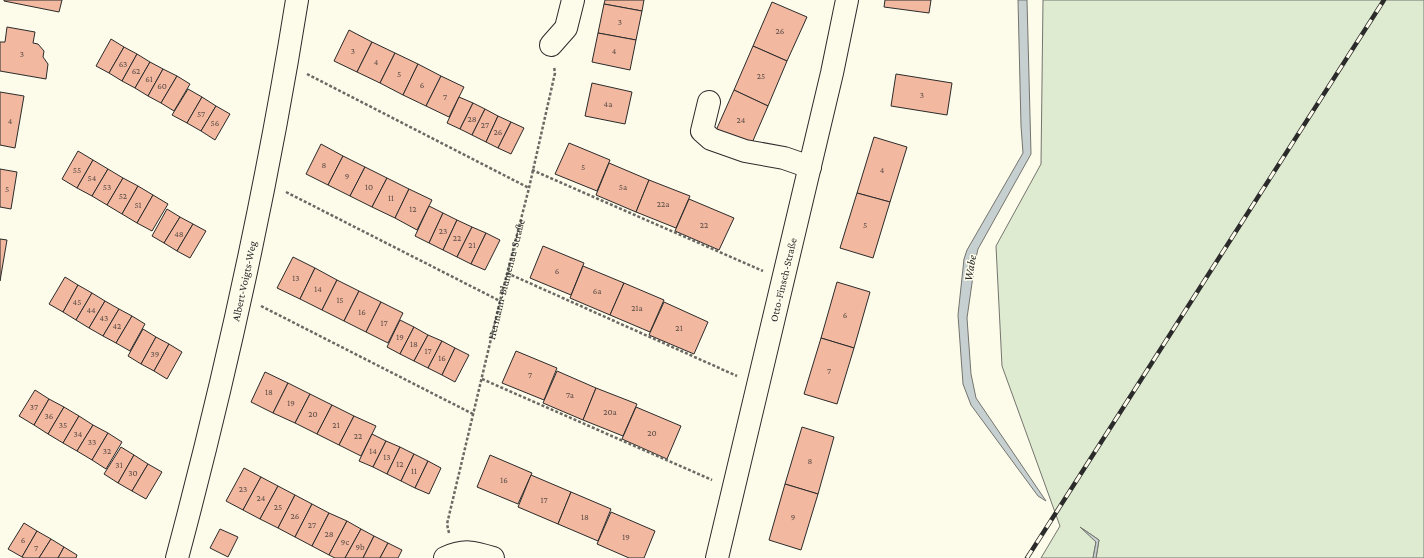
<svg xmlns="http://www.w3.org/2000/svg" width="1424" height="558" font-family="'Crimson Pro',serif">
<rect width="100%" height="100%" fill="#fdfbea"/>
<!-- green -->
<polygon fill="#deebd1" stroke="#74746e" points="1043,0 1424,0 1424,558 1096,558 1099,540 1083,529 1096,542 1093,558 1041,558 1060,526 1002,366 996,246 1041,164"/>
<!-- water -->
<g fill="#c7d0d0" stroke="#74746e">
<polygon points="1018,0 1027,0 1031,154 978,249 975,262 967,318 971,374 976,398 1046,501 1038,496 971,405 963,384 958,315 964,259 967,250 1023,153 1021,126"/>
<polygon points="1080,527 1099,540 1096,558 1093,558 1096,542"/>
</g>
<!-- building -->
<g fill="#f2b8a0" stroke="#2b2b2b">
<polygon points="4,0 62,0 59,12 4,1"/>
<polygon points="605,0 644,0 642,11 604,4"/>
<polygon points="885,0 931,0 929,13 884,7"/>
<polygon points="772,2 807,17 787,61 753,46"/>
<polygon points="604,4 642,11 636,40 598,33"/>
<polygon points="7,27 35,32 33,43 38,44 44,51 43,57 48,64 46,79 0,71 0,42 5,42"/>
<polygon points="349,30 372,42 357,72 334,61"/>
<polygon points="598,33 636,40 630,70 592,62"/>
<polygon points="111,39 124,47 109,73 96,66"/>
<polygon points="372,42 395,53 380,83 357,72"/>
<polygon points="753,46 787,61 768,106 734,90"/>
<polygon points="124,47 137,54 122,81 109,73"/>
<polygon points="395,53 418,64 403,95 380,83"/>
<polygon points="137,54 150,62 135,88 122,81"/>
<polygon points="150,62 163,69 148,96 135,88"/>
<polygon points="418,64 441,76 426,106 403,95"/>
<polygon points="163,69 177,76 161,103 148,96"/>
<polygon points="896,74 952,83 947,115 891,106"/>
<polygon points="177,76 190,84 174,111 161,103"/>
<polygon points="441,76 464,87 449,117 426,106"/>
<polygon points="592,83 632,92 625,124 585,116"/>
<polygon points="188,89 202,97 187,123 172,115"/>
<polygon points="734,90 768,106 749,150 714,135"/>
<polygon points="0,92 24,96 15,148 0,145"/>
<polygon points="202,97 216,106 201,131 187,123"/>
<polygon points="459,97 473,103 460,129 447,123"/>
<polygon points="473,103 485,109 472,135 460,129"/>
<polygon points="216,106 230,114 215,140 201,131"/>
<polygon points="485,109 498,116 486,142 472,135"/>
<polygon points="498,116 511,122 498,148 486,142"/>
<polygon points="511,122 524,128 511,154 498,148"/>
<polygon points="874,137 907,147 890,202 857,193"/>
<polygon points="569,143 610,160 597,191 555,174"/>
<polygon points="321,144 343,156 328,185 306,174"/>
<polygon points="78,151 93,160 77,188 62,179"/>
<polygon points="343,156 365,167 350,196 328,185"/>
<polygon points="93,160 108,169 92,196 77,188"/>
<polygon points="609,163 649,180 636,212 596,195"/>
<polygon points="365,167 387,178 372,207 350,196"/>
<polygon points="0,169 17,172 11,209 0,207"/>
<polygon points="108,169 123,178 107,205 92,196"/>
<polygon points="123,178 138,186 122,214 107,205"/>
<polygon points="387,178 409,189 395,218 372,207"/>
<polygon points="649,180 690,196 676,228 636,212"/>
<polygon points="138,186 153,195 137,223 122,214"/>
<polygon points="409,189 432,200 417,230 395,218"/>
<polygon points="857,193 890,202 873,258 840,248"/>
<polygon points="153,195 168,204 152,231 137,223"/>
<polygon points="689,199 734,218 719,250 675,231"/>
<polygon points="429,206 443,213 429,243 415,236"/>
<polygon points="167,209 180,217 164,243 152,236"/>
<polygon points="443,213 457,220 443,250 429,243"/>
<polygon points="180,217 193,224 177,251 164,243"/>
<polygon points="457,220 472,227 457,257 443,250"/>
<polygon points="193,224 206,231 190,258 177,251"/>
<polygon points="472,227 486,233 471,264 457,257"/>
<polygon points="486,233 500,240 485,270 471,264"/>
<polygon points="0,239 7,240 0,281"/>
<polygon points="543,246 584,263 571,295 530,278"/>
<polygon points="293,257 315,268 300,299 277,288"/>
<polygon points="583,266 624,283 610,315 570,298"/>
<polygon points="315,268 337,280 322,310 300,299"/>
<polygon points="65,277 78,285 63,312 49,304"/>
<polygon points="337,280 359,291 344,321 322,310"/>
<polygon points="837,282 870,292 854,348 821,338"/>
<polygon points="624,283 664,300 650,332 610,315"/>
<polygon points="78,285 92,293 76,320 63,312"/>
<polygon points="359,291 381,302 366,332 344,321"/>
<polygon points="92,293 105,301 89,328 76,320"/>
<polygon points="105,301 119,309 103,336 89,328"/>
<polygon points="381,302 403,313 388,343 366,332"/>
<polygon points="664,302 708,322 694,354 649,335"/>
<polygon points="119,309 132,316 116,343 103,336"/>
<polygon points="132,316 145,324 130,351 116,343"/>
<polygon points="400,320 414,327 400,354 387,347"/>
<polygon points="414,327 428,335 414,361 400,354"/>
<polygon points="143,329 156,337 141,364 128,356"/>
<polygon points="428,335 442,341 428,368 414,361"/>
<polygon points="156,337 169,344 154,371 141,364"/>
<polygon points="821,338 854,348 837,404 804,394"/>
<polygon points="442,341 455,348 442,375 428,368"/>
<polygon points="169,344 182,352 167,379 154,371"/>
<polygon points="455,348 469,355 455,382 442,375"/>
<polygon points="516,351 557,368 544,400 502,383"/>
<polygon points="557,371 596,388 583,420 543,403"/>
<polygon points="265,372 288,383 273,413 251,402"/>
<polygon points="288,383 310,394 295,423 273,413"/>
<polygon points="596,388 637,404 623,436 583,420"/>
<polygon points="35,390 49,399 34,425 19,416"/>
<polygon points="310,394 332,405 317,434 295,423"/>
<polygon points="49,399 64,407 48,434 34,425"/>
<polygon points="332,405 354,416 339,445 317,434"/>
<polygon points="64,407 79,416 63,443 48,434"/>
<polygon points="636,407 681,426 667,459 622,439"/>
<polygon points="79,416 93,425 77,451 63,443"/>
<polygon points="354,416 376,426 361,456 339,445"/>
<polygon points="93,425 108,433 92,460 77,451"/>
<polygon points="802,427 834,437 818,494 785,484"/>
<polygon points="108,433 122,442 106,469 92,460"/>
<polygon points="372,434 386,441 373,467 359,461"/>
<polygon points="386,441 400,447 387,474 373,467"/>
<polygon points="121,447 134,455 118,483 104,474"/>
<polygon points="400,447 414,454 401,481 387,474"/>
<polygon points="414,454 428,461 415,488 401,481"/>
<polygon points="134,455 148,464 132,491 118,483"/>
<polygon points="490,455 532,473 518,504 477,487"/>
<polygon points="428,461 441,468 429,494 415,488"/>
<polygon points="148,464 162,472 146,499 132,491"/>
<polygon points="244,468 261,477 243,510 226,501"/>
<polygon points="531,475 571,492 558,524 518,507"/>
<polygon points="261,477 278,486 260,519 243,510"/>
<polygon points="785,484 818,494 801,550 769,540"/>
<polygon points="278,486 295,495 278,528 260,519"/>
<polygon points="571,492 611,509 598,541 558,524"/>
<polygon points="295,495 312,504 295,537 278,528"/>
<polygon points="312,504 329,513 312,546 295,537"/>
<polygon points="611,512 655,531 644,558 629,558 597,544"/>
<polygon points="329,513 347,521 329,555 312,546"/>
<polygon points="347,521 361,529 345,558 335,558 329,555"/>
<polygon points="24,523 37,531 22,557 8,549"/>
<polygon points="220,529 238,537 228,557 210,548"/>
<polygon points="361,529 374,536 363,558 345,558"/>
<polygon points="37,531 51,539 39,558 24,558 22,557"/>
<polygon points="374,536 388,543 380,558 363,558"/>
<polygon points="51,539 64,547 58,558 39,558"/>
<polygon points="388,543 402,550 398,558 380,558"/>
<polygon points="64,547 77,555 76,558 58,558"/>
</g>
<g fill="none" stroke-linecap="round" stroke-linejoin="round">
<defs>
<g id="minor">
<polyline points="551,45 566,28 573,0"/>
<polyline points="709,102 702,131 711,139 745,151 784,158 810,167"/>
<path id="s2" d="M 177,558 C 226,374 267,188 297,0"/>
<path d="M 445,558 C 464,549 474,552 493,558"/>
<path id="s3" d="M 717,558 L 832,73 L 847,0"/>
</g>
</defs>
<!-- minor casing -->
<use href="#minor" stroke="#2b2b2b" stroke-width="24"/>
<!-- path -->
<g stroke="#6a6964" stroke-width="2.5" stroke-dasharray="3 2" stroke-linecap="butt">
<polyline points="307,74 529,188"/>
<polyline points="532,170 763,271"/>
<polyline points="286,192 500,301"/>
<polyline points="507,273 737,376"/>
<polyline points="261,306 473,414"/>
<polyline points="482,379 712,480"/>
<path id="s1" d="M 449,533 L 447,524 L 500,301 L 529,188 L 555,73 L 554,67"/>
</g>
<!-- minor -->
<use href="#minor" stroke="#fdfbea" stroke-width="22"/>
<defs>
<polyline id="rail" points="1027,558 1384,0"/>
</defs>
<!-- rail casing -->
<use href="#rail" stroke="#2b2b2b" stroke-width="4.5"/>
<!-- rail -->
<use href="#rail" stroke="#fdfbea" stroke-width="3" stroke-dasharray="9" stroke-linecap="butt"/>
</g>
<g text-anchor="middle" stroke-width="3" stroke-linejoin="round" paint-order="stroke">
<!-- number labels -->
<g font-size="9" fill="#5d4e48">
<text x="620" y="25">3</text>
<text x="780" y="34">26</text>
<text x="353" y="54">3</text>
<text x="614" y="54">4</text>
<text x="22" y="57">3</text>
<text x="376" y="65">4</text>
<text x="123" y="67">63</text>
<text x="136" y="74">62</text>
<text x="399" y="77">5</text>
<text x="761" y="79">25</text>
<text x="149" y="82">61</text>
<text x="422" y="88">6</text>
<text x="162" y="89">60</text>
<text x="922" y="98">3</text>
<text x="445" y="100">7</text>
<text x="608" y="107">4a</text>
<text x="201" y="117">57</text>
<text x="472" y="122">28</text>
<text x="741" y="123">24</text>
<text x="10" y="124">4</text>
<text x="215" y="126">56</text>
<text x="485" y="128">27</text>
<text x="498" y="135">26</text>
<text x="324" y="168">8</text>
<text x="583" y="170">5</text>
<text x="77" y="173">55</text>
<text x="882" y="173">4</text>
<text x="347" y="179">9</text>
<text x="92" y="181">54</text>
<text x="107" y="190">53</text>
<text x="369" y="190">10</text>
<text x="623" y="190">5a</text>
<text x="7" y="192">5</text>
<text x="123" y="199">52</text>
<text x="391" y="201">11</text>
<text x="663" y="207">22a</text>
<text x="138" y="208">51</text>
<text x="413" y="212">12</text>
<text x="704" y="228">22</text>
<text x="865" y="228">5</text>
<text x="443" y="234">23</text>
<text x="179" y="237">48</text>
<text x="457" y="241">22</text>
<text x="472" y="248">21</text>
<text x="557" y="274">6</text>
<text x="296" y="281">13</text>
<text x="318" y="292">14</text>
<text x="597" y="294">6a</text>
<text x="340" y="303">15</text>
<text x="77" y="305">45</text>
<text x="637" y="311">21a</text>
<text x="91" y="313">44</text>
<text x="362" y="315">16</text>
<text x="845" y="318">6</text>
<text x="104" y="321">43</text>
<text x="384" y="326">17</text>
<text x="117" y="329">42</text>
<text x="679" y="331">21</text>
<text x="400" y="340">19</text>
<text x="414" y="347">18</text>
<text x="428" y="354">17</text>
<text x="155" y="357">39</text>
<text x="442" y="361">16</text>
<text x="829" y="374">7</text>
<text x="530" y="378">7</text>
<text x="269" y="395">18</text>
<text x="570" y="398">7a</text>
<text x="291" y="406">19</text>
<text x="34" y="410">37</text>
<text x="610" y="415">20a</text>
<text x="313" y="417">20</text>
<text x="49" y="419">36</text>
<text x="63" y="428">35</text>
<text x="336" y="428">21</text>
<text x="652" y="436">20</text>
<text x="78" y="437">34</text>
<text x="358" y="439">22</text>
<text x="92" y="445">33</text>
<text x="107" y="454">32</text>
<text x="373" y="454">14</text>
<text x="387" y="460">13</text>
<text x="810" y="464">8</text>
<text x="400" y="467">12</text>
<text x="119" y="468">31</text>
<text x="414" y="474">11</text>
<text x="133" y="476">30</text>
<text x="504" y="483">16</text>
<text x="243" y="492">23</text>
<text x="261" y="501">24</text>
<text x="544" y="503">17</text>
<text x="278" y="510">25</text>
<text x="295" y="519">26</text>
<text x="585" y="520">18</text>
<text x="793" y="520">9</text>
<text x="312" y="528">27</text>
<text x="329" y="537">28</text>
<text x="626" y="540">19</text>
<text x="23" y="543">6</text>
<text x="345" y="545">9c</text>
<text x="360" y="550">9b</text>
<text x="36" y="551">7</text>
</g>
<!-- street labels -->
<g font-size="11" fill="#2b2b2b" stroke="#fdfbea">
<text dy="4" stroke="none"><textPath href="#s3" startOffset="286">Otto-Finsch-Straße</textPath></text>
<text dy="4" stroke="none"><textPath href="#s1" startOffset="261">Hermann-Blumenau-Straße</textPath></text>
<text dy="4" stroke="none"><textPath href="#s2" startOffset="285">Albert-Voigts-Weg</textPath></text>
</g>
<!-- water labels -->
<g font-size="12" font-style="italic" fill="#2b2b2b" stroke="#fdfbea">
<text transform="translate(970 268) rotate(-80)" y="4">Wabe</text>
</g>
</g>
</svg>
